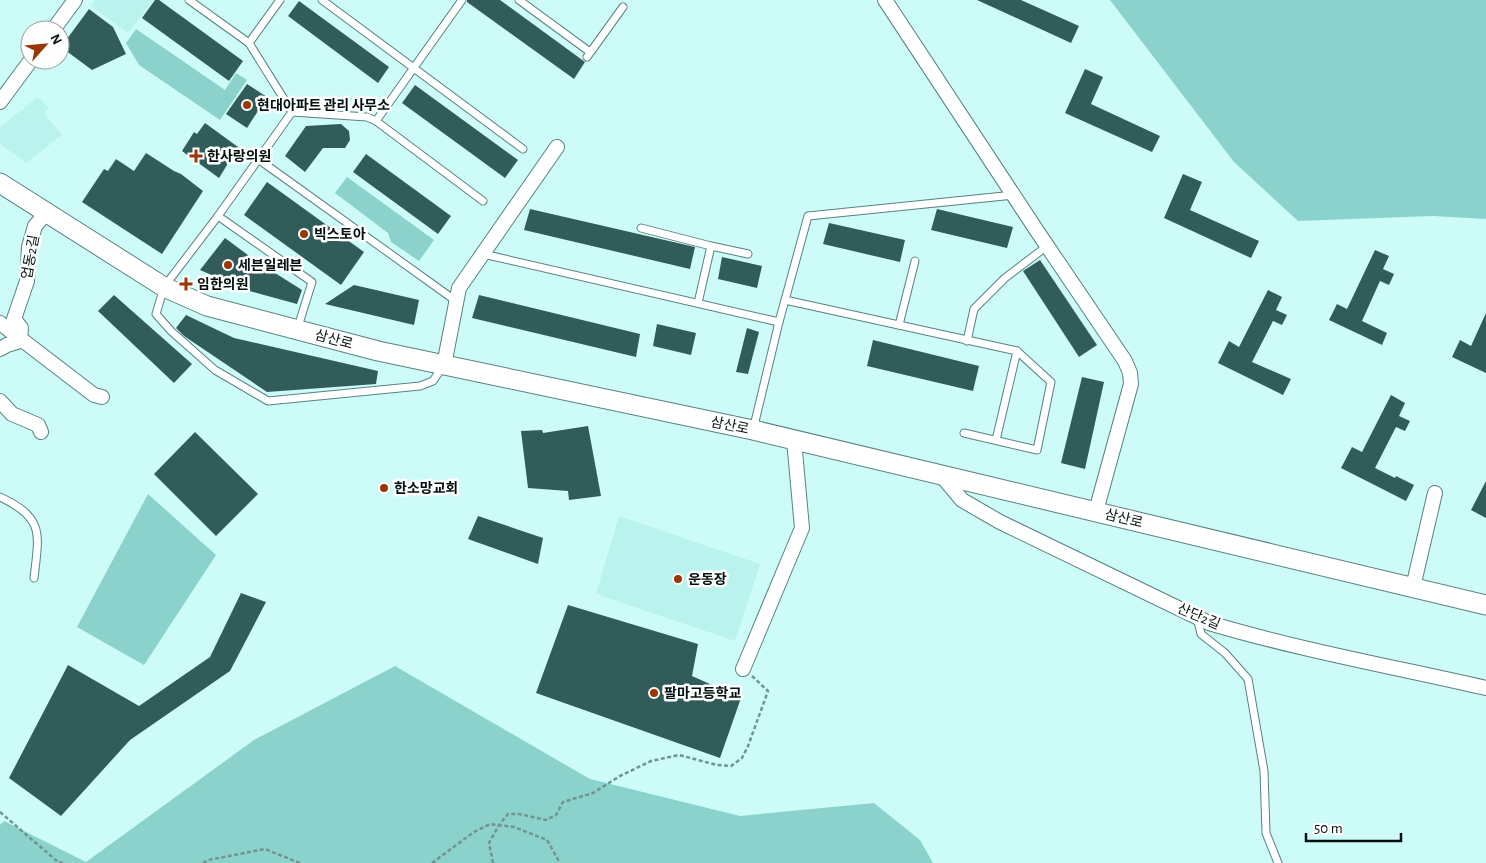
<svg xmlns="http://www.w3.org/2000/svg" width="1486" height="863" font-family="'Alegreya Sans','Noto Sans KR',sans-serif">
<rect width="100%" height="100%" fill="#cdfcf8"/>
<!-- built -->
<g fill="#baf2ed">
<polygon points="95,0 153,0 128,33 91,6"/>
<polygon points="38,97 49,108 44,113 62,135 26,163 0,144 0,127"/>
<polygon points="619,516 760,564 735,641 596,594"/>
</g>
<!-- green -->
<g fill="#8bd2cd">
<polygon points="1110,0 1486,0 1486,219 1433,216 1298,221 1234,162"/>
<polygon points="136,29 225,90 236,73 247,80 220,120 139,65 126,43"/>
<polygon points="347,177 434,240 419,261 391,242 388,233 335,193"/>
<polygon points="148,494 216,555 144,665 77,627"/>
<polygon points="395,666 590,779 740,816 874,803 920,840 933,863 0,863 0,825 4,821 86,862 254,740"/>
</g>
<!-- building -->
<g fill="#325c5a">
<polygon points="155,0 159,0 243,61 229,81 142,18"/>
<polygon points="467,0 500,0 585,62 574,79 467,2"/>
<polygon points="977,0 1021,0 1079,26 1071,43"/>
<polygon points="299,1 389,67 378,83 288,16"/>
<polygon points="89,9 113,27 126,54 92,70 61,47"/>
<polygon points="1085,69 1103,77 1091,104 1160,136 1152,152 1065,113"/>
<polygon points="247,84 267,97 247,128 226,114"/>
<polygon points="415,85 518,160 505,178 402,103"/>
<polygon points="205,123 238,147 219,178 182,151 194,132 197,134"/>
<polygon points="341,124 349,131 350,140 345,148 323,148 305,172 285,156 306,126"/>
<polygon points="146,153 174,171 181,174 203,191 162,254 82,202 104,169 108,171 116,159 134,171"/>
<polygon points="366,154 451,216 438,234 353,172"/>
<polygon points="1183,174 1202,182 1190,210 1259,241 1251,258 1164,218"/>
<polygon points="267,182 364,252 341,285 244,215"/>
<polygon points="530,209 695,247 690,269 524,230"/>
<polygon points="937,209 1013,227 1007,248 931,230"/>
<polygon points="829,223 905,240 900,262 823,244"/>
<polygon points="225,238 256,261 302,290 297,304 242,289 242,288 200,270"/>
<polygon points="1375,250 1389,256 1383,269 1394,274 1389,285 1380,281 1362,321 1387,333 1382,345 1329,320 1337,304 1347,309"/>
<polygon points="722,257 762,266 757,288 718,279"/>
<polygon points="1040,260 1097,345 1079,357 1023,271"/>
<polygon points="354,285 419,300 414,325 325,304"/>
<polygon points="1268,290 1282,297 1276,310 1287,315 1282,325 1273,321 1252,362 1291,379 1283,395 1218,363 1229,341 1239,347"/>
<polygon points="114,295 192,364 174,383 98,311"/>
<polygon points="479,295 640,334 636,357 472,318"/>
<polygon points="1486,313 1486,373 1452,357 1460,340 1471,346"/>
<polygon points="186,315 234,338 378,371 376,384 267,392 184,336 176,328"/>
<polygon points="657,324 696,333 691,355 653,346"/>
<polygon points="747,328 759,332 748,374 736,372"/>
<polygon points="873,340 979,366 973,391 867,366"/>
<polygon points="1082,377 1104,382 1085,469 1061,463"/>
<polygon points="1391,395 1405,403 1399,416 1410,421 1405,431 1396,427 1375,468 1395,478 1396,476 1414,485 1406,501 1341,468 1352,447 1362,452"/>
<polygon points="588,426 601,496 569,500 568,491 528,488 521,431 542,430 543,433"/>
<polygon points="195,432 258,494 216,536 154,474"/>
<polygon points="1486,481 1486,518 1471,510"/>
<polygon points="478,516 543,538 538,564 468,539"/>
<polygon points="241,593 266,602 230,671 130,740 61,816 9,778 68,665 139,706 210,657"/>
<polygon points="568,605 698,644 692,676 741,698 720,758 536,693"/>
</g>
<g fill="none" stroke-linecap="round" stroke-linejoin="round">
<defs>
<g id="service">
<polyline points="189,0 249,43 292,112"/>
<polyline points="322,0 523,149"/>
<polyline points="519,0 590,52"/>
<polyline points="249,43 280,0"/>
<polyline points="587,57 623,7"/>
<polyline points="376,121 462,0"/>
<polyline points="258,159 456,301"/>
<polyline points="218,216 312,282 297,330"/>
<polyline points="641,228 711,246 698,303"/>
<polyline points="711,246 748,254"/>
<polyline points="483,254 779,322 753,430"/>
<polyline points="785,300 1017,351 1051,382 1037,450 964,433"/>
<polyline points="779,322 808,216 1014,195"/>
<polyline points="899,325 915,261"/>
<polyline points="967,341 974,309 1005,278 1047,246"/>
<polyline points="443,366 433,381 420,386 268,401 215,370 171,331 156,314 164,287 218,216 292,112 367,117 376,121 483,201"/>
<polyline points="996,440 1017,351"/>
<path d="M 0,497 C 45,518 39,534 34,578"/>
<polyline points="1197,617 1201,634 1225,653 1248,679 1264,771 1266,833 1278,863"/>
</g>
<g id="minor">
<polyline points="885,0 1037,231 1125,361 1130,373 1131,384 1096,511"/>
<polyline points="53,30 75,0"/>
<polyline points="0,102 31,60"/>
<polyline points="0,323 94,395 102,397"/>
<polyline points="0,349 7,345 20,341 21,328 14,319 27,281 29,247 35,226 47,212"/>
<polyline points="444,365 459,288 557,147"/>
<polyline points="0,401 12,414 38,425 41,432"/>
<path d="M 941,475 L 962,500 L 1000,522 L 1209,623 C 1300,650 1394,667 1486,688"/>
<polyline points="1413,587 1435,493"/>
<polyline points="743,669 802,528 794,440"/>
</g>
<polyline id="secondary" points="0,183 164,287 207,306 378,351 753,430 1486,605"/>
</defs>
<!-- service casing -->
<use href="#service" stroke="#57827f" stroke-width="9"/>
<!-- minor casing -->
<use href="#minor" stroke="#57827f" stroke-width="16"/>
<!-- secondary casing -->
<use href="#secondary" stroke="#57827f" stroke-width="21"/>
<!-- path -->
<g stroke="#729390" stroke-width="2.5" stroke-dasharray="4 2.5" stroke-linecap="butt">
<polyline points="0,812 58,862 63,863"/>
<polyline points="203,863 208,860 265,849 300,863"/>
<polyline points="432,863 474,832 490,824 514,827 547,840 560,863"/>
<polyline points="493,863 489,843 499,825 508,814 519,814 546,820 556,815 563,802 593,793 620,776 651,761 679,755 717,765 731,766 742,758 748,746 768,691 752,676"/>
</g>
<!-- service -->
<use href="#service" stroke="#fff" stroke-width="7"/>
<!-- minor -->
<use href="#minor" stroke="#fff" stroke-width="14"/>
<!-- secondary -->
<use href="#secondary" stroke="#fff" stroke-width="19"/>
</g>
<!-- markers -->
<g fill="#9b3606" stroke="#fefefe" stroke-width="2">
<circle cx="247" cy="105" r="5"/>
<path d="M193.5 148.5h5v5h5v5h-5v5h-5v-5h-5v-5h5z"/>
<circle cx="304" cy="234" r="5"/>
<circle cx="228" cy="265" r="5"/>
<path d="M183.5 276.5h5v5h5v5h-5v5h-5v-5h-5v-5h5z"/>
<circle cx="384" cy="488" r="5"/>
<circle cx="678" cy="579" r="5"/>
<circle cx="654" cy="693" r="5"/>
</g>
<g text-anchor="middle" stroke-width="5" stroke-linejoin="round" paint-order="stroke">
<!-- poi labels -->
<g font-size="14" font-weight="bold" fill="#021110" stroke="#fefefe" text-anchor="start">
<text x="257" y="110">현대아파트 관리 사무소</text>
<text x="207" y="161">한사랑의원</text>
<text x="314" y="239">빅스토아</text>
<text x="238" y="270">세븐일레븐</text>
<text x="197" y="289">임한의원</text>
<text x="394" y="493">한소망교회</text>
<text x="688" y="584">운동장</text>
<text x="664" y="698">팔마고등학교</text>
</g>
<!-- street labels -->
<g font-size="14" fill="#021110" stroke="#fefefe">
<text transform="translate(30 257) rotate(-80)" y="5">업동2길</text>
<text transform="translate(334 339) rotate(15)" y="5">삼산로</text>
<text transform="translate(730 425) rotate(12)" y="5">삼산로</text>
<text transform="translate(1124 518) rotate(14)" y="5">삼산로</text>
<text transform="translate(1199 616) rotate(23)" y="5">산단2길</text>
</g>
</g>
<!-- north arrow -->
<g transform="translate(45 45) rotate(63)"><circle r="24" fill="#fefefe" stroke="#999f9f"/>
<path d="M0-4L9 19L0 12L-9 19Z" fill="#9b3606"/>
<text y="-8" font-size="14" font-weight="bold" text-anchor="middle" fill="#021110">N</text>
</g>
<!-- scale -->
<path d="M1306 833v8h95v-8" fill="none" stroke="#021110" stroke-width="2.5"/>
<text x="1314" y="833" font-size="15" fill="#021110" stroke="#fefefe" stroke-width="4" paint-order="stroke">50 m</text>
</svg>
